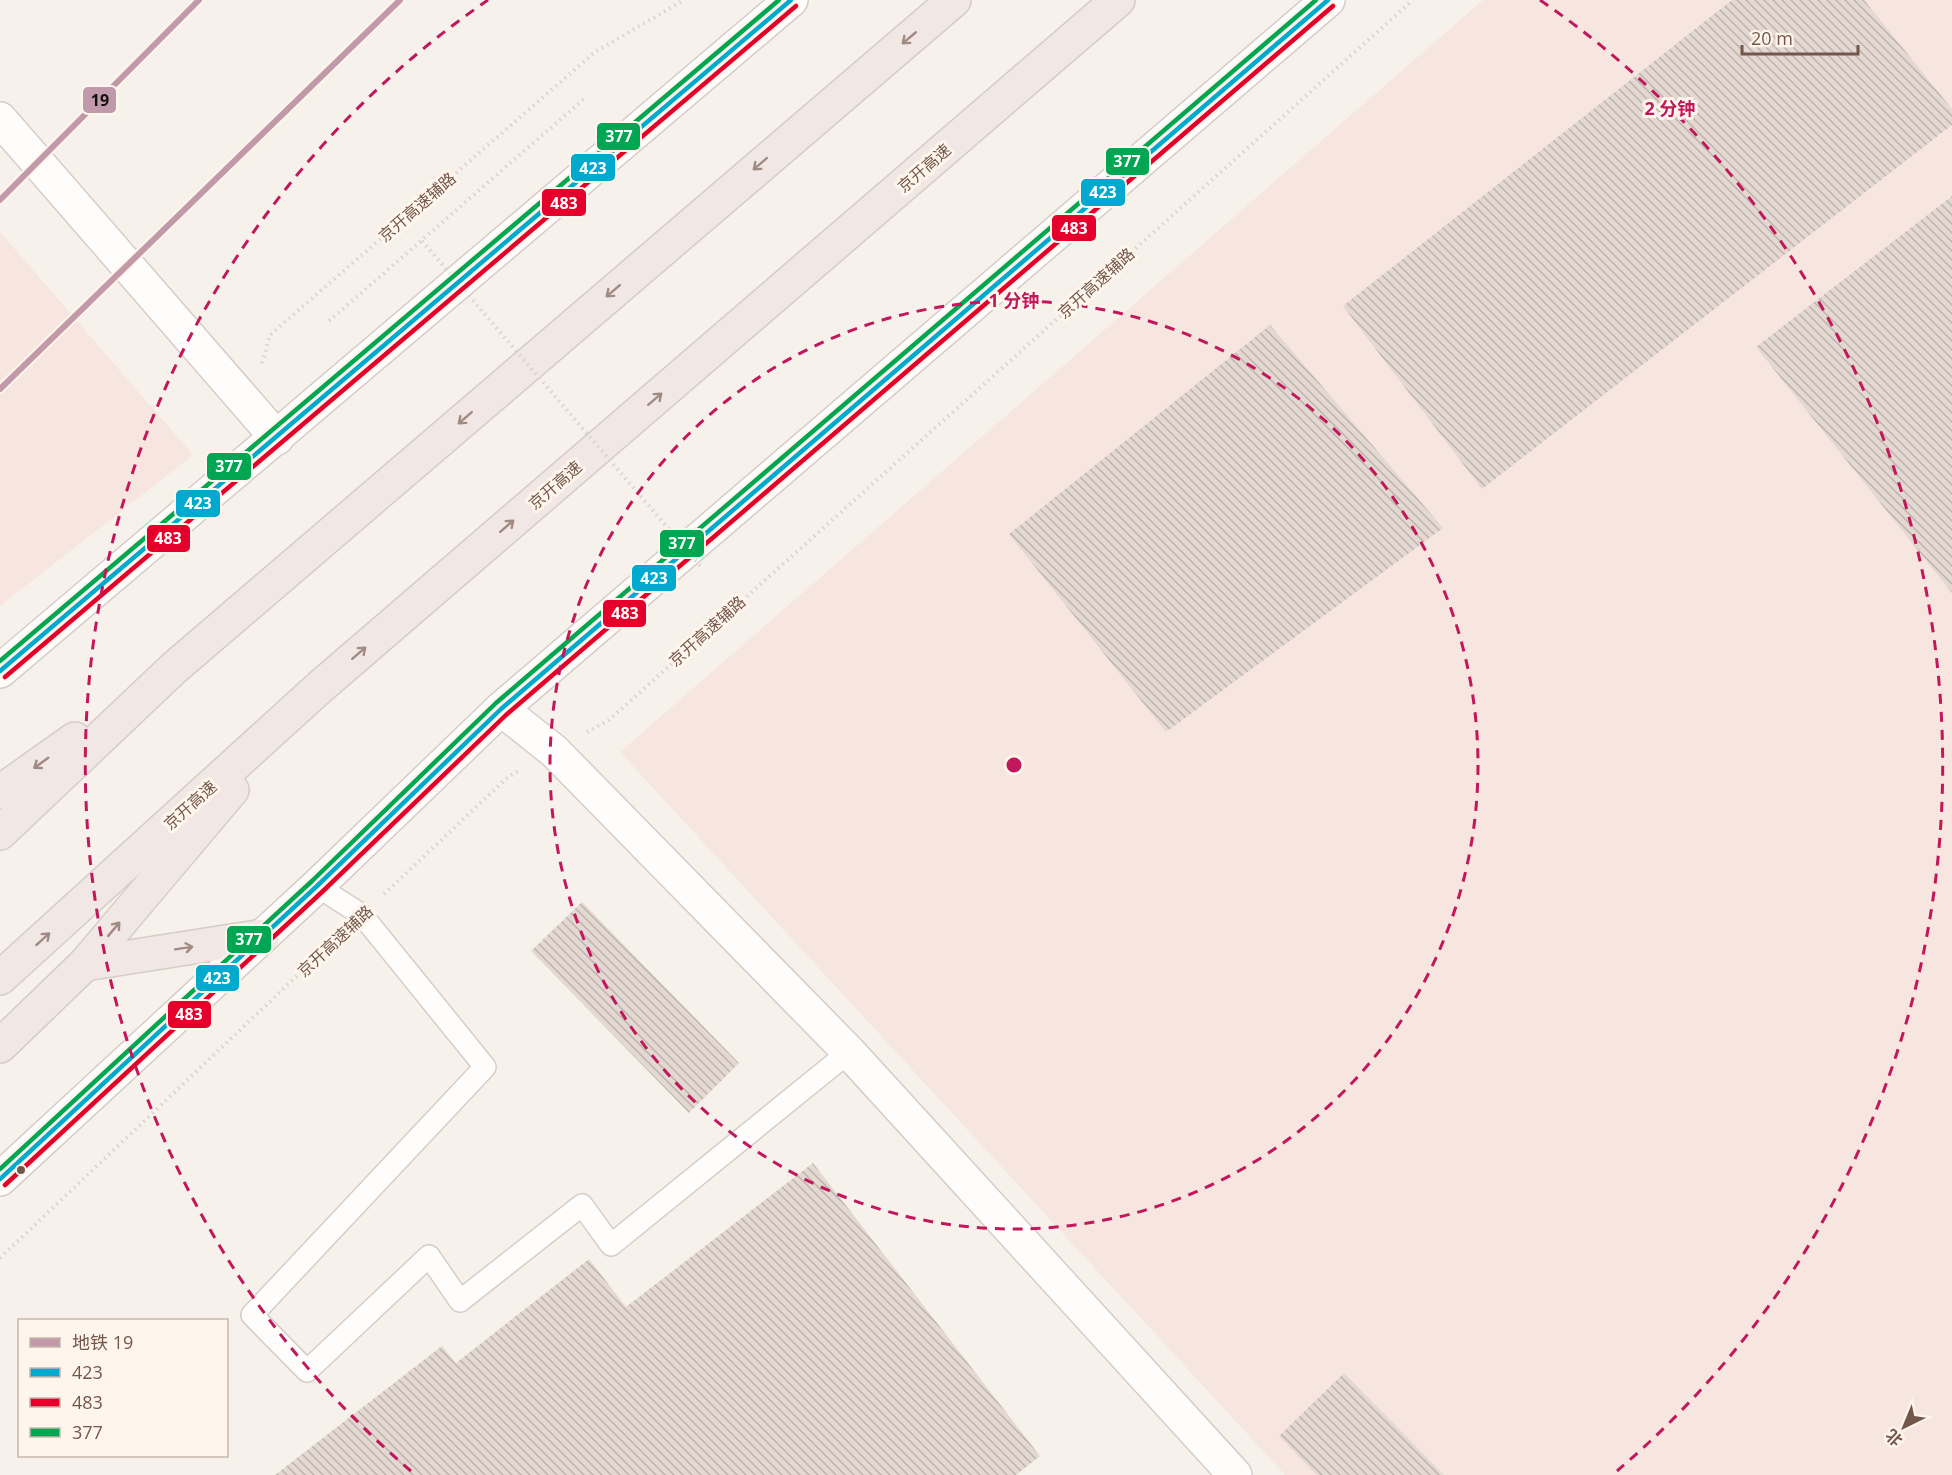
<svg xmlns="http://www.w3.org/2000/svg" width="1952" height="1475" font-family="'Open Sans','Noto Sans SC',sans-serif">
<defs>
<pattern id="building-back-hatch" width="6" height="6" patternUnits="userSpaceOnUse" patternTransform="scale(1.5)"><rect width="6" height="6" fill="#e3d9d2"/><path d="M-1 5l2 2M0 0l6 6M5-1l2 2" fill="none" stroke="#bdb3ac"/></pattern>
</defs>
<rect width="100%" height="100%" fill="#f7f1eb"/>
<!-- commercial -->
<g fill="#f7e6df">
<polygon points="1483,0 1952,0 1952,1475 1285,1475 620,752"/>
<polygon points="0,232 193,455 0,606"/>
</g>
<!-- building -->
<g fill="url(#building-back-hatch)">
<polygon points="1732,0 1864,0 1952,109 1952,125 1482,489 1343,306"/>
<polygon points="1952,196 1952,593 1756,347"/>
<polygon points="1270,325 1443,528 1166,732 1009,534"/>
<polygon points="582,902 739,1063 689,1113 531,951"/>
<polygon points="813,1163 1040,1456 1016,1475 275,1475 442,1346 456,1363 589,1259 626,1307"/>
<polygon points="1344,1373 1444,1475 1317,1475 1279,1436"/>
</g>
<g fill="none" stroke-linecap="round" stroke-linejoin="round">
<defs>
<polyline id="lane" points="317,886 362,915 485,1067 252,1315 307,1371 429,1256 460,1301 582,1205 611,1245 849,1052"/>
<g id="street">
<polyline points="0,119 277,438"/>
<polyline points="501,709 554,751 849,1052 1235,1475"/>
</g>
<g id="secondary">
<polyline points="0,671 791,0"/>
<polyline points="0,1179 317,886 501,709 1328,0"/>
</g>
<g id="highway">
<polyline points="0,792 75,739"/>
<polyline points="0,833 174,668 954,0"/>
<polyline points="85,964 263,936"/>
<polyline points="0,978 320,687 1118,0"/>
<polyline points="0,1046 85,964 232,790"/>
</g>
</defs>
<!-- lane casing -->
<use href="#lane" stroke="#d6cdc8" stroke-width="24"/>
<!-- street casing -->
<use href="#street" stroke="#d6cdc8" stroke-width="36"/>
<!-- secondary casing -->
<use href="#secondary" stroke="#d6cdc8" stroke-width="36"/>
<!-- highway casing -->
<use href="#highway" stroke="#d5ccc6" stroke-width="36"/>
<!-- path -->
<g stroke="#d9d1ce" stroke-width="4" stroke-dasharray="1.5 4.5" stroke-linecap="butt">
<polyline points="329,321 585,98"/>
<polyline points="262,363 270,335 595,52 684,0"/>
<polyline points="587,732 609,720 1413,0"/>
<polyline points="384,894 508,777 520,770"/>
<polyline points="0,1258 339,936"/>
</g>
<!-- lane -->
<use href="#lane" stroke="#fefdfc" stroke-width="21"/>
<!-- street -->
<use href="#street" stroke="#fefdfc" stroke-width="33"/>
<!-- secondary -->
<use href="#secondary" stroke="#fefdfc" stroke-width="33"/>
<!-- highway -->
<use href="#highway" stroke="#f1e8e5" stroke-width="33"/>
<!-- path-bridge -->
<polyline stroke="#d9d1ce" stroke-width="4" stroke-dasharray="1.5 4.5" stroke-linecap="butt" points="422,241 703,569"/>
<defs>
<g id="bus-1">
<polyline points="0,671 791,0"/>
<polyline points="0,1179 317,886 501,709 1328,0"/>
</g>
<g id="bus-2">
<polyline points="5,677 796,6"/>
<polyline points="5,1185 322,892 506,715 1333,6"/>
</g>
<g id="bus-3">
<polyline points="0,661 779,0"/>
<polyline points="0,1169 312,881 496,703 1316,0"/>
</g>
</defs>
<!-- bus-1 casing -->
<use href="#bus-1" stroke="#fef6ec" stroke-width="9"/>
<!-- bus-2 casing -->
<use href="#bus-2" stroke="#fef6ec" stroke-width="9"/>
<!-- bus-3 casing -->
<use href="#bus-3" stroke="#fef6ec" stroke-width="9"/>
<!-- bus-1 -->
<use href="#bus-1" stroke="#00a9ce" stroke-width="4.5"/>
<!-- bus-2 -->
<use href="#bus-2" stroke="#e4002b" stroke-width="4.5"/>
<!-- bus-3 -->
<use href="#bus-3" stroke="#00a651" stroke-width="4.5"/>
<defs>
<g id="metro-1">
<polyline points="0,200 199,0"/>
<polyline points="0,389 400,0"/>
</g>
</defs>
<!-- metro-1 casing -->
<use href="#metro-1" stroke="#fef6ec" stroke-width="10"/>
<!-- metro-1 -->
<use href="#metro-1" stroke="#c299a9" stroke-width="6"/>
</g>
<!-- one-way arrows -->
<defs><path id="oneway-shaft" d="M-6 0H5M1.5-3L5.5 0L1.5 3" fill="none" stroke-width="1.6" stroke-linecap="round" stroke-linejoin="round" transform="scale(1.5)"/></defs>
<g stroke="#a08a81">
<use href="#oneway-shaft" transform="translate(909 38) rotate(140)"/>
<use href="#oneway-shaft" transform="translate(760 164) rotate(139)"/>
<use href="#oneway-shaft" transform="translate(613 291) rotate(139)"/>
<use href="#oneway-shaft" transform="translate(655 399) rotate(-41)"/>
<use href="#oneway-shaft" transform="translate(465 418) rotate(139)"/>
<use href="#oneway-shaft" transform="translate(507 526) rotate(-41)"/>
<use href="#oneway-shaft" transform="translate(359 653) rotate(-41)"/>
<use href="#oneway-shaft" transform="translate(41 763) rotate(144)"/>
<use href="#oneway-shaft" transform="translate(114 929) rotate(-50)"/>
<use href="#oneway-shaft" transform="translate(43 939) rotate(-42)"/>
<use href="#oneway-shaft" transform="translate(184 948) rotate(-9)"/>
</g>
<!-- distance rings -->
<g fill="none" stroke="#c2185b" stroke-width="3" stroke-dasharray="10 8">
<circle cx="1014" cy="765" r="464"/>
<path d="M411 1471A928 928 0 0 1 488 0M1540 0A928 928 0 0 1 1617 1471"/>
</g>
<!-- markers -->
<circle fill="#74574b" stroke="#fef6ec" stroke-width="2" cx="21" cy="1170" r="5"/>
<g text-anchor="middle" stroke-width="6" stroke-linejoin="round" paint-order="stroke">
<!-- street labels -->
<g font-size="16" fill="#74574b" stroke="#fef6ec">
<text transform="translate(924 168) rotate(-41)" y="6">京开高速</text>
<text transform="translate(417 207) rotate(-41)" y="6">京开高速辅路</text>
<text transform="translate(1096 283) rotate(-42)" y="6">京开高速辅路</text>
<text transform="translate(555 485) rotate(-41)" y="6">京开高速</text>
<text transform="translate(707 631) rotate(-42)" y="6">京开高速辅路</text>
<text transform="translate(190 805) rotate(-42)" y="6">京开高速</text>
<text transform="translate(335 941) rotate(-43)" y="6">京开高速辅路</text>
</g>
</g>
<circle cx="1014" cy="765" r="9" fill="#c2185b" stroke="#fef6ec" stroke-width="3"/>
<g font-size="18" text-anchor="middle" font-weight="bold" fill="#c2185b" stroke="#fef6ec" stroke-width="6" stroke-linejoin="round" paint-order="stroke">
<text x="1670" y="115">2 分钟</text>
<text x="1014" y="307">1 分钟</text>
</g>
<g stroke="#fef6ec" stroke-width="2">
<rect x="82" y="86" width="35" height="28" rx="6" fill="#c299a9"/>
<rect x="596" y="122" width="45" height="29" rx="6" fill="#00a651"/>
<rect x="1105" y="147" width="45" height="29" rx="6" fill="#00a651"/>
<rect x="570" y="153" width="46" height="29" rx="6" fill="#00a9ce"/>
<rect x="1080" y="178" width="46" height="29" rx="6" fill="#00a9ce"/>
<rect x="541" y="188" width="46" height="29" rx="6" fill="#e4002b"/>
<rect x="1051" y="214" width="46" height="28" rx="6" fill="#e4002b"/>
<rect x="206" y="452" width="46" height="29" rx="6" fill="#00a651"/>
<rect x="175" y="489" width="46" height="29" rx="6" fill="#00a9ce"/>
<rect x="146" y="524" width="45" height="29" rx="6" fill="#e4002b"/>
<rect x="659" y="529" width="46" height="29" rx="6" fill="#00a651"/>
<rect x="631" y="564" width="46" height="28" rx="6" fill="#00a9ce"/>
<rect x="602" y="599" width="45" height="29" rx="6" fill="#e4002b"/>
<rect x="226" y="925" width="46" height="29" rx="6" fill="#00a651"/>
<rect x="195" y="964" width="45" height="28" rx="6" fill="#00a9ce"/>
<rect x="167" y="1000" width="45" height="29" rx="6" fill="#e4002b"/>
</g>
<g font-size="16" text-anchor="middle" font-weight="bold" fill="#fff">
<text x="619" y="142">377</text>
<text x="1127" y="167">377</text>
<text x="593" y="174">423</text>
<text x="1103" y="198">423</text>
<text x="564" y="209">483</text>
<text x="1074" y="234">483</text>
<text x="229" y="472">377</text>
<text x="198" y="509">423</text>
<text x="168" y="544">483</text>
<text x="682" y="549">377</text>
<text x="654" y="584">423</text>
<text x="625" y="619">483</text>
<text x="249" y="945">377</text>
<text x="217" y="984">423</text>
<text x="189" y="1020">483</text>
</g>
<g font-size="16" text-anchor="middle" font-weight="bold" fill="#111">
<text x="100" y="106">19</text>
</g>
<!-- legend -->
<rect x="18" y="1319" width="210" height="138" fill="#fef6ec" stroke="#c7b6ac" stroke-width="1.5"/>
<rect x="30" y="1338" width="30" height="9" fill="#c299a9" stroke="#c7b6ac" stroke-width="1.5"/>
<text x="72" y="1349" font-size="18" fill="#74574b">地铁 19</text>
<rect x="30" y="1368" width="30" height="9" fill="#00a9ce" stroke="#c7b6ac" stroke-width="1.5"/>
<text x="72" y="1379" font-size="18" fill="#74574b">423</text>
<rect x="30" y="1398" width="30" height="9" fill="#e4002b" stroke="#c7b6ac" stroke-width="1.5"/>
<text x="72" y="1409" font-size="18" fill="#74574b">483</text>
<rect x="30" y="1428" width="30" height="9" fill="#00a651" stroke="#c7b6ac" stroke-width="1.5"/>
<text x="72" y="1439" font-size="18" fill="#74574b">377</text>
<!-- north arrow -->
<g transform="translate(1904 1427) rotate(223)" stroke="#fef6ec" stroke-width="4.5" paint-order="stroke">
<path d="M0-4.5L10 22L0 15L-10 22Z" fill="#74574b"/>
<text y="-9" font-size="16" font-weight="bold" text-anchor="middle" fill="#74574b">北</text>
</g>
<!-- scale -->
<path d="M1742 45v9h116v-9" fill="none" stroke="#74574b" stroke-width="3"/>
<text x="1751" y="45" font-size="18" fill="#74574b" stroke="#fef6ec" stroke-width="4.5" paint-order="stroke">20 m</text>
</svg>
